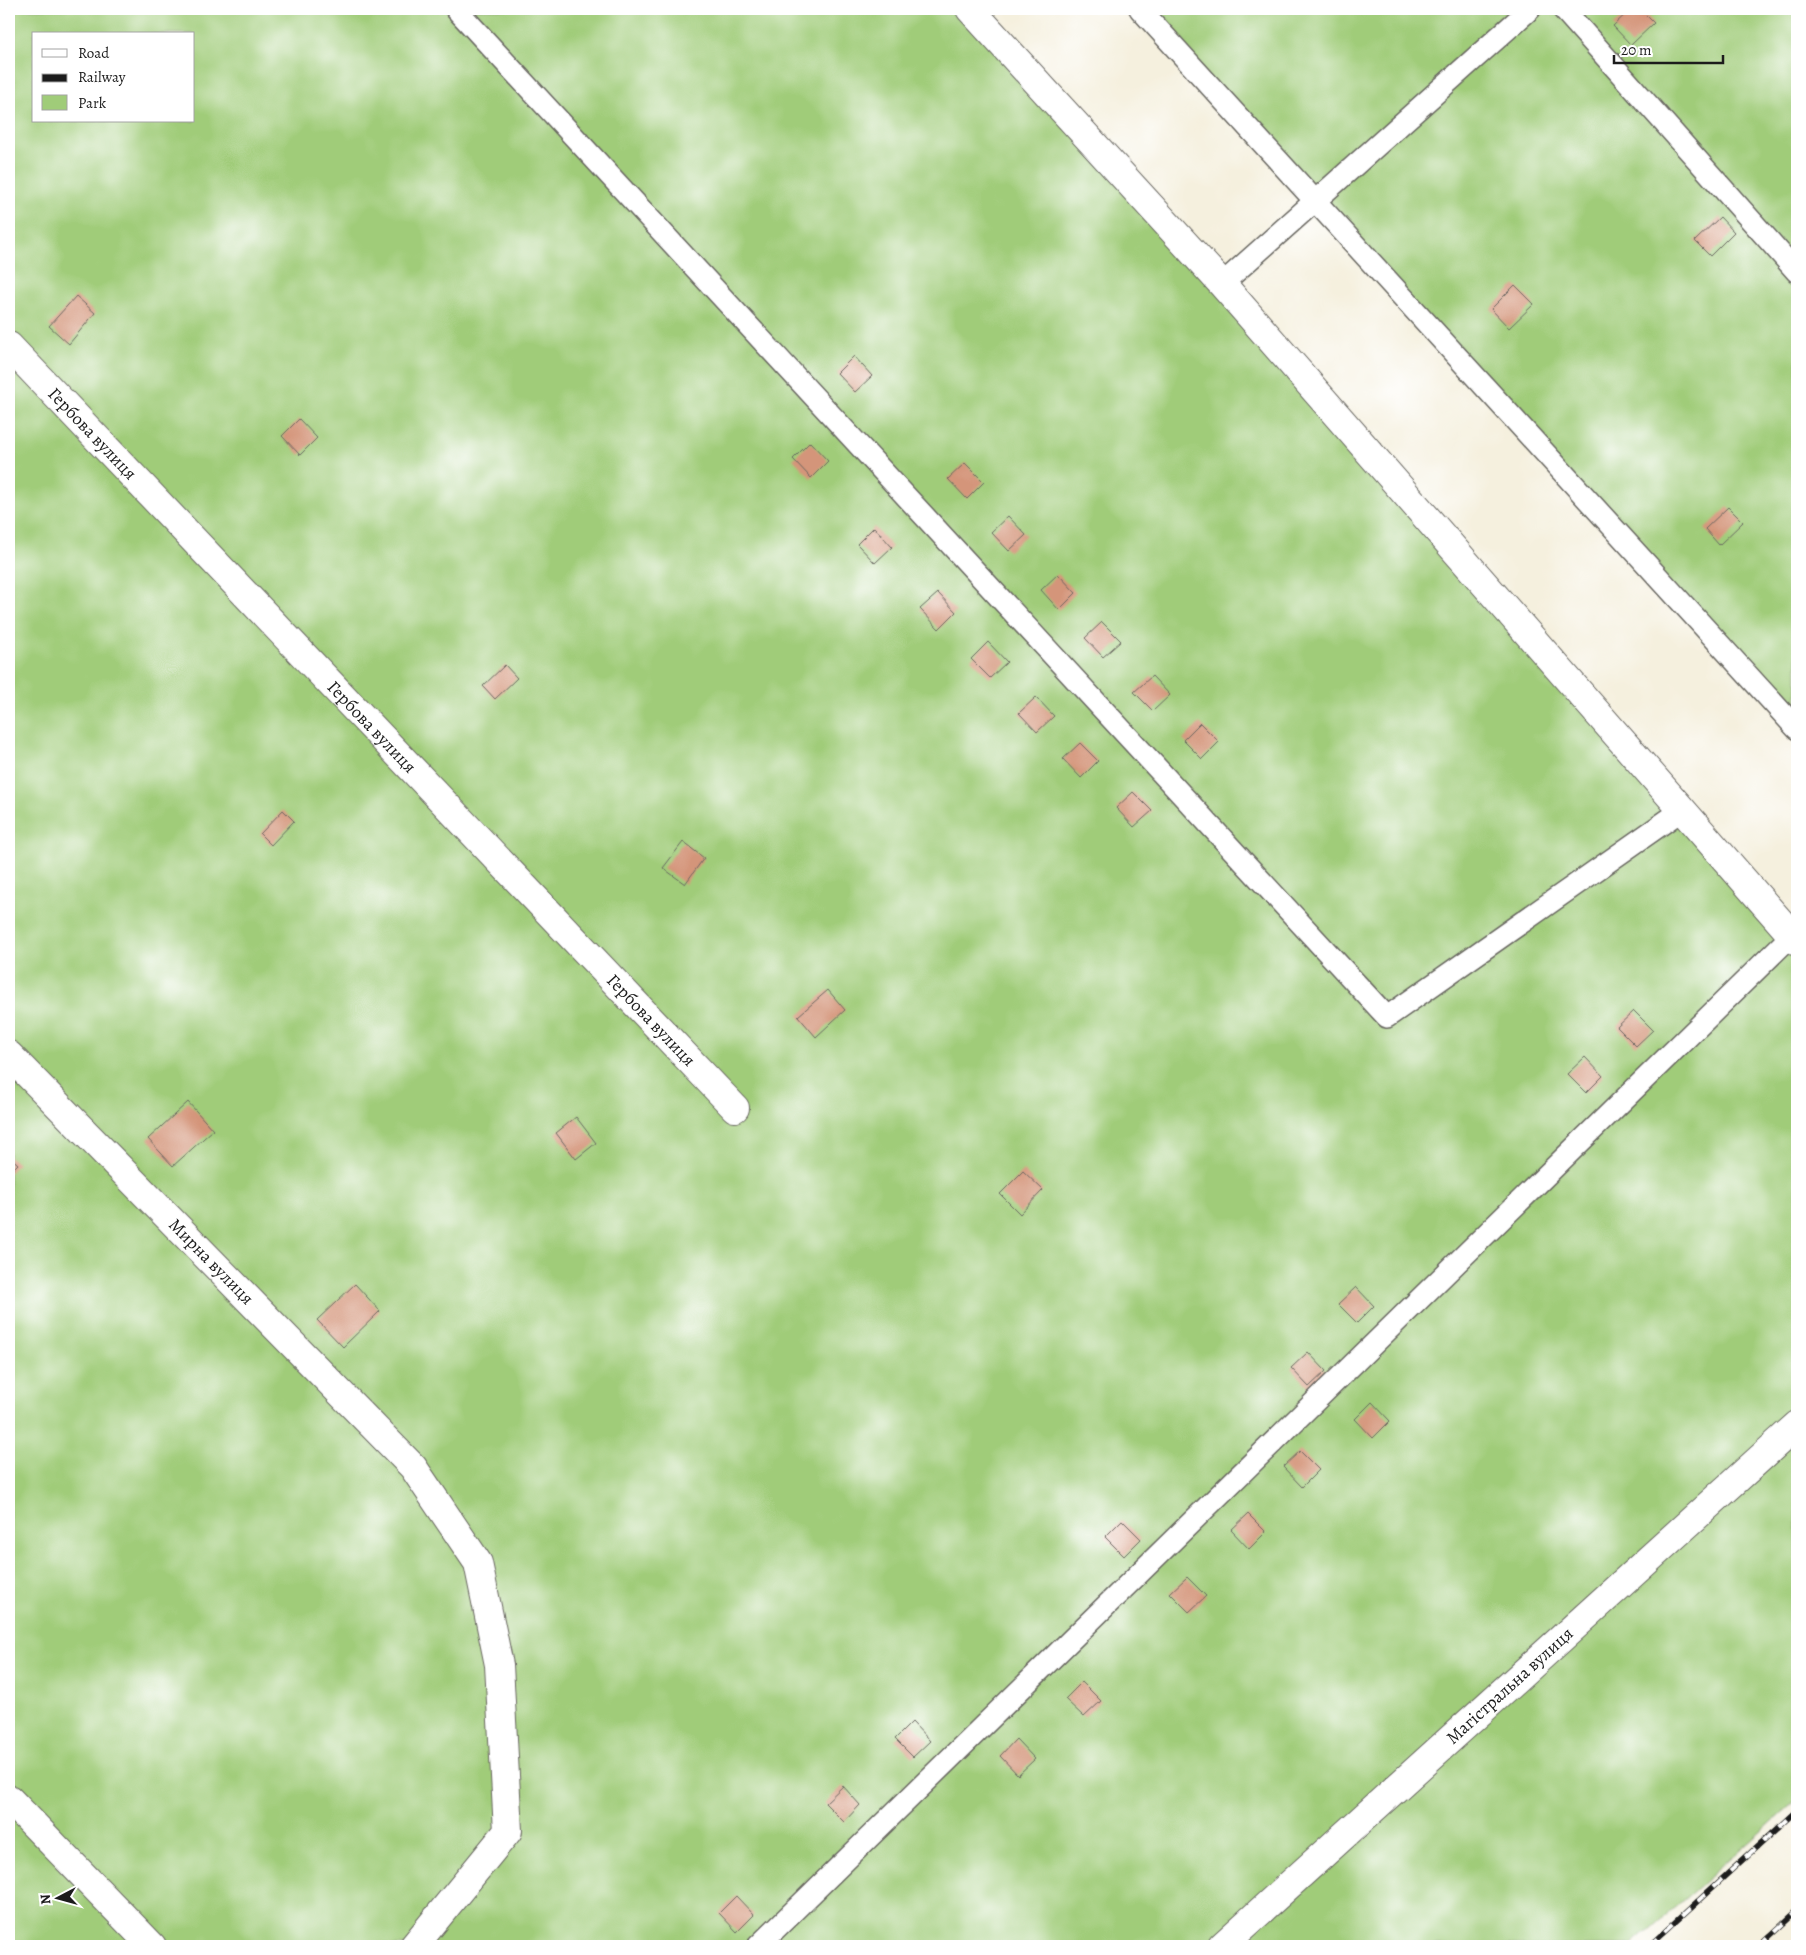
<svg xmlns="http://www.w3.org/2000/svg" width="1806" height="1955" font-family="Alegreya,serif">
<rect width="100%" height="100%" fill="#fff"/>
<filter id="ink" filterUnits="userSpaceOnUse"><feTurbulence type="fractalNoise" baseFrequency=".02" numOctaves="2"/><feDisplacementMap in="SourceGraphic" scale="10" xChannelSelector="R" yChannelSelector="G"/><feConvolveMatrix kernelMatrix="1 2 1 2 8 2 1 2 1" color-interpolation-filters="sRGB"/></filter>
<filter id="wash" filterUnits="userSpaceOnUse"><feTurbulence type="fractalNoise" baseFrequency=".0096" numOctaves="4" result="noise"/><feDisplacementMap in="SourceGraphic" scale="20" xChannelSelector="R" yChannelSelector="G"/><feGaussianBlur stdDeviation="1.12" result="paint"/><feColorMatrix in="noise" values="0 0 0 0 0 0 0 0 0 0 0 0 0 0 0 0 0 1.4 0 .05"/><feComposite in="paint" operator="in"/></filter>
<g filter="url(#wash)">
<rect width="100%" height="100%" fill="#f5f0de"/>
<!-- green -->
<g fill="#a0cc79" stroke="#5e744a" fill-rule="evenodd">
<path d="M 9,9 L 970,9 L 1797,941 L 1797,1800 L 1631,1946 L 9,1946 ZM 34,34 L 194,34 L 194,121 L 34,121 Z"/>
<polygon points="1142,9 1797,9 1797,729"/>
</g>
<g id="blocks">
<!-- building -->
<g fill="#d4957a">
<polygon points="1631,9 1640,9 1654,23 1631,45 1613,26"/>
<polygon points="1720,217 1734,232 1710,256 1695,241"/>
<polygon points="1515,285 1534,304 1509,328 1491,309"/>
<polygon points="76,296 95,313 69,344 49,326"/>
<polygon points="854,356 872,376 855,392 837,373"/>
<polygon points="299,419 317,438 300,455 282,436"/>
<polygon points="810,442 828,461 811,478 793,459"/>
<polygon points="965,463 984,482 967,499 948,479"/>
<polygon points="1728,507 1743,522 1719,545 1705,529"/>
<polygon points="1008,516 1026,535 1009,551 991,532"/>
<polygon points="874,527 892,547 875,563 857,544"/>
<polygon points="1058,574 1076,593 1059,610 1041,590"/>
<polygon points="938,593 956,612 939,629 920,609"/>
<polygon points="1102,622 1121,641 1103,657 1085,638"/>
<polygon points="988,642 1007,662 990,678 971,659"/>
<polygon points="505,665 517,678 495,699 483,686"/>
<polygon points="1152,676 1170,695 1153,711 1134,692"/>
<polygon points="1036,697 1054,716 1037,732 1019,713"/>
<polygon points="1200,723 1219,742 1202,759 1183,740"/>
<polygon points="1080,743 1098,761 1081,778 1063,759"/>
<polygon points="1133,792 1152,811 1134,827 1116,808"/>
<polygon points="283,810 294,821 271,845 260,834"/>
<polygon points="683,842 704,858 685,884 663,868"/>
<polygon points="828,990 845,1010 816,1037 798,1016"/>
<polygon points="1634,1011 1653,1030 1636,1046 1617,1027"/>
<polygon points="1585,1057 1603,1076 1586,1093 1567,1074"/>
<polygon points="188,1102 213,1130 173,1166 148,1139"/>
<polygon points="576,1117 596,1143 576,1159 556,1133"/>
<polygon points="9,1156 18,1164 9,1173"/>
<polygon points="1023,1171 1043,1190 1020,1214 1000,1194"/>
<polygon points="355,1284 380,1311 343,1347 317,1320"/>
<polygon points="1356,1287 1374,1306 1357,1323 1338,1304"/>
<polygon points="1308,1352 1326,1371 1309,1387 1291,1368"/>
<polygon points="1372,1402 1390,1421 1373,1438 1355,1419"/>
<polygon points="1300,1451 1319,1470 1302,1487 1283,1467"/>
<polygon points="1248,1514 1266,1532 1249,1549 1231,1530"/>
<polygon points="1122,1520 1141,1539 1124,1556 1105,1537"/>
<polygon points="1187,1577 1206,1596 1189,1612 1170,1593"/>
<polygon points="1082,1682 1101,1701 1084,1717 1065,1699"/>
<polygon points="912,1722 930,1741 913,1757 895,1739"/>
<polygon points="1016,1739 1035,1759 1018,1775 1000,1756"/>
<polygon points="843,1786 860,1805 844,1822 825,1803"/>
<polygon points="736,1896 754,1915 737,1932 719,1913"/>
</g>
</g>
</g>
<g filter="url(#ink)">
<use href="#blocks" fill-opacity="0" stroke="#686660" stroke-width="1"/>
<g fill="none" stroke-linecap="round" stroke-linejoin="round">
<defs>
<g id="service">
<polyline points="456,9 1387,1017 1682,810"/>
<polyline points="1140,9 1797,729"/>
<polyline points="1563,9 1797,272"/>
<polyline points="1222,284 1530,9"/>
<polyline points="758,1946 1792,935"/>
</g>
<g id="minor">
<polyline points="970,9 1222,284 1797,941"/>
<path id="s1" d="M 9,346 L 735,1108"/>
<path id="s2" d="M 9,1055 L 413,1467 L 478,1563 L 499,1665 L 508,1831 L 414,1946"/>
<polyline points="9,1799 152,1946"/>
<path id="s3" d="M 1222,1946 L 1797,1425"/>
</g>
</defs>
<!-- service casing -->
<use href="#service" stroke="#686660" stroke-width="24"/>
<!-- minor casing -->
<use href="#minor" stroke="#686660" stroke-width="30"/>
<!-- service -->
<use href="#service" stroke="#fff" stroke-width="21"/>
<!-- minor -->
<use href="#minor" stroke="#fff" stroke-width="28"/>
<defs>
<g id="rail">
<polyline points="1649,1946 1797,1810"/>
<polyline points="1759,1946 1797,1911"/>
<polyline points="1792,1946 1797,1942"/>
</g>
</defs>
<!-- rail casing -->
<use href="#rail" stroke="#1c1c1c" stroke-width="5.5"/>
<!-- rail -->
<use href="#rail" stroke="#fff" stroke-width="4" stroke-dasharray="11" stroke-linecap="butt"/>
</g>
</g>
<g text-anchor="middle" stroke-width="4.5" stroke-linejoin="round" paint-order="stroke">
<!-- street labels -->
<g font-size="18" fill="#1c1c1c" stroke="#fff">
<text dy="6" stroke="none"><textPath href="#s1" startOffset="121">Гербова вулиця</textPath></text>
<text dy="6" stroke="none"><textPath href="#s1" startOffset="526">Гербова вулиця</textPath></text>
<text dy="6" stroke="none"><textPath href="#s1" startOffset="931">Гербова вулиця</textPath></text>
<text dy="6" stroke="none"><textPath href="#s2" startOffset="289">Мирна вулиця</textPath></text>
<text dy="6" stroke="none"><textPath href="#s3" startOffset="388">Магістральна вулиця</textPath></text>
</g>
</g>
<!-- margin -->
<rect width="1806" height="1955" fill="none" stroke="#fff" stroke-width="30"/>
<!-- legend -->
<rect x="32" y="32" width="162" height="90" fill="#ffffff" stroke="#a4a4a4"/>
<rect x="42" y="49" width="25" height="8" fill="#ffffff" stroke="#a4a4a4"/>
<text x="78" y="58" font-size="15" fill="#1c1c1c">Road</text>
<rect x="42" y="74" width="25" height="8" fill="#1c1c1c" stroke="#a4a4a4"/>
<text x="78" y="82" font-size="15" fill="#1c1c1c">Railway</text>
<rect x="42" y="95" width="25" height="15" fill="#a0cc79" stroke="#a4a4a4"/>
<text x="78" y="108" font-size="15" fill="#1c1c1c">Park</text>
<!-- north arrow -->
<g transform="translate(58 1898) rotate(264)" stroke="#ffffff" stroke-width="4" paint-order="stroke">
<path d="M0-4L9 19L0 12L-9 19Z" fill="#1c1c1c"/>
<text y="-8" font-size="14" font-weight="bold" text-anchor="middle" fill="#1c1c1c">N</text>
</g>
<!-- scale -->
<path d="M1614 55v8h109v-8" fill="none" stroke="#1c1c1c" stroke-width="2.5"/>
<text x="1621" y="55" font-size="15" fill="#1c1c1c" stroke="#ffffff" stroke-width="4" paint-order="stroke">20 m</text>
</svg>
